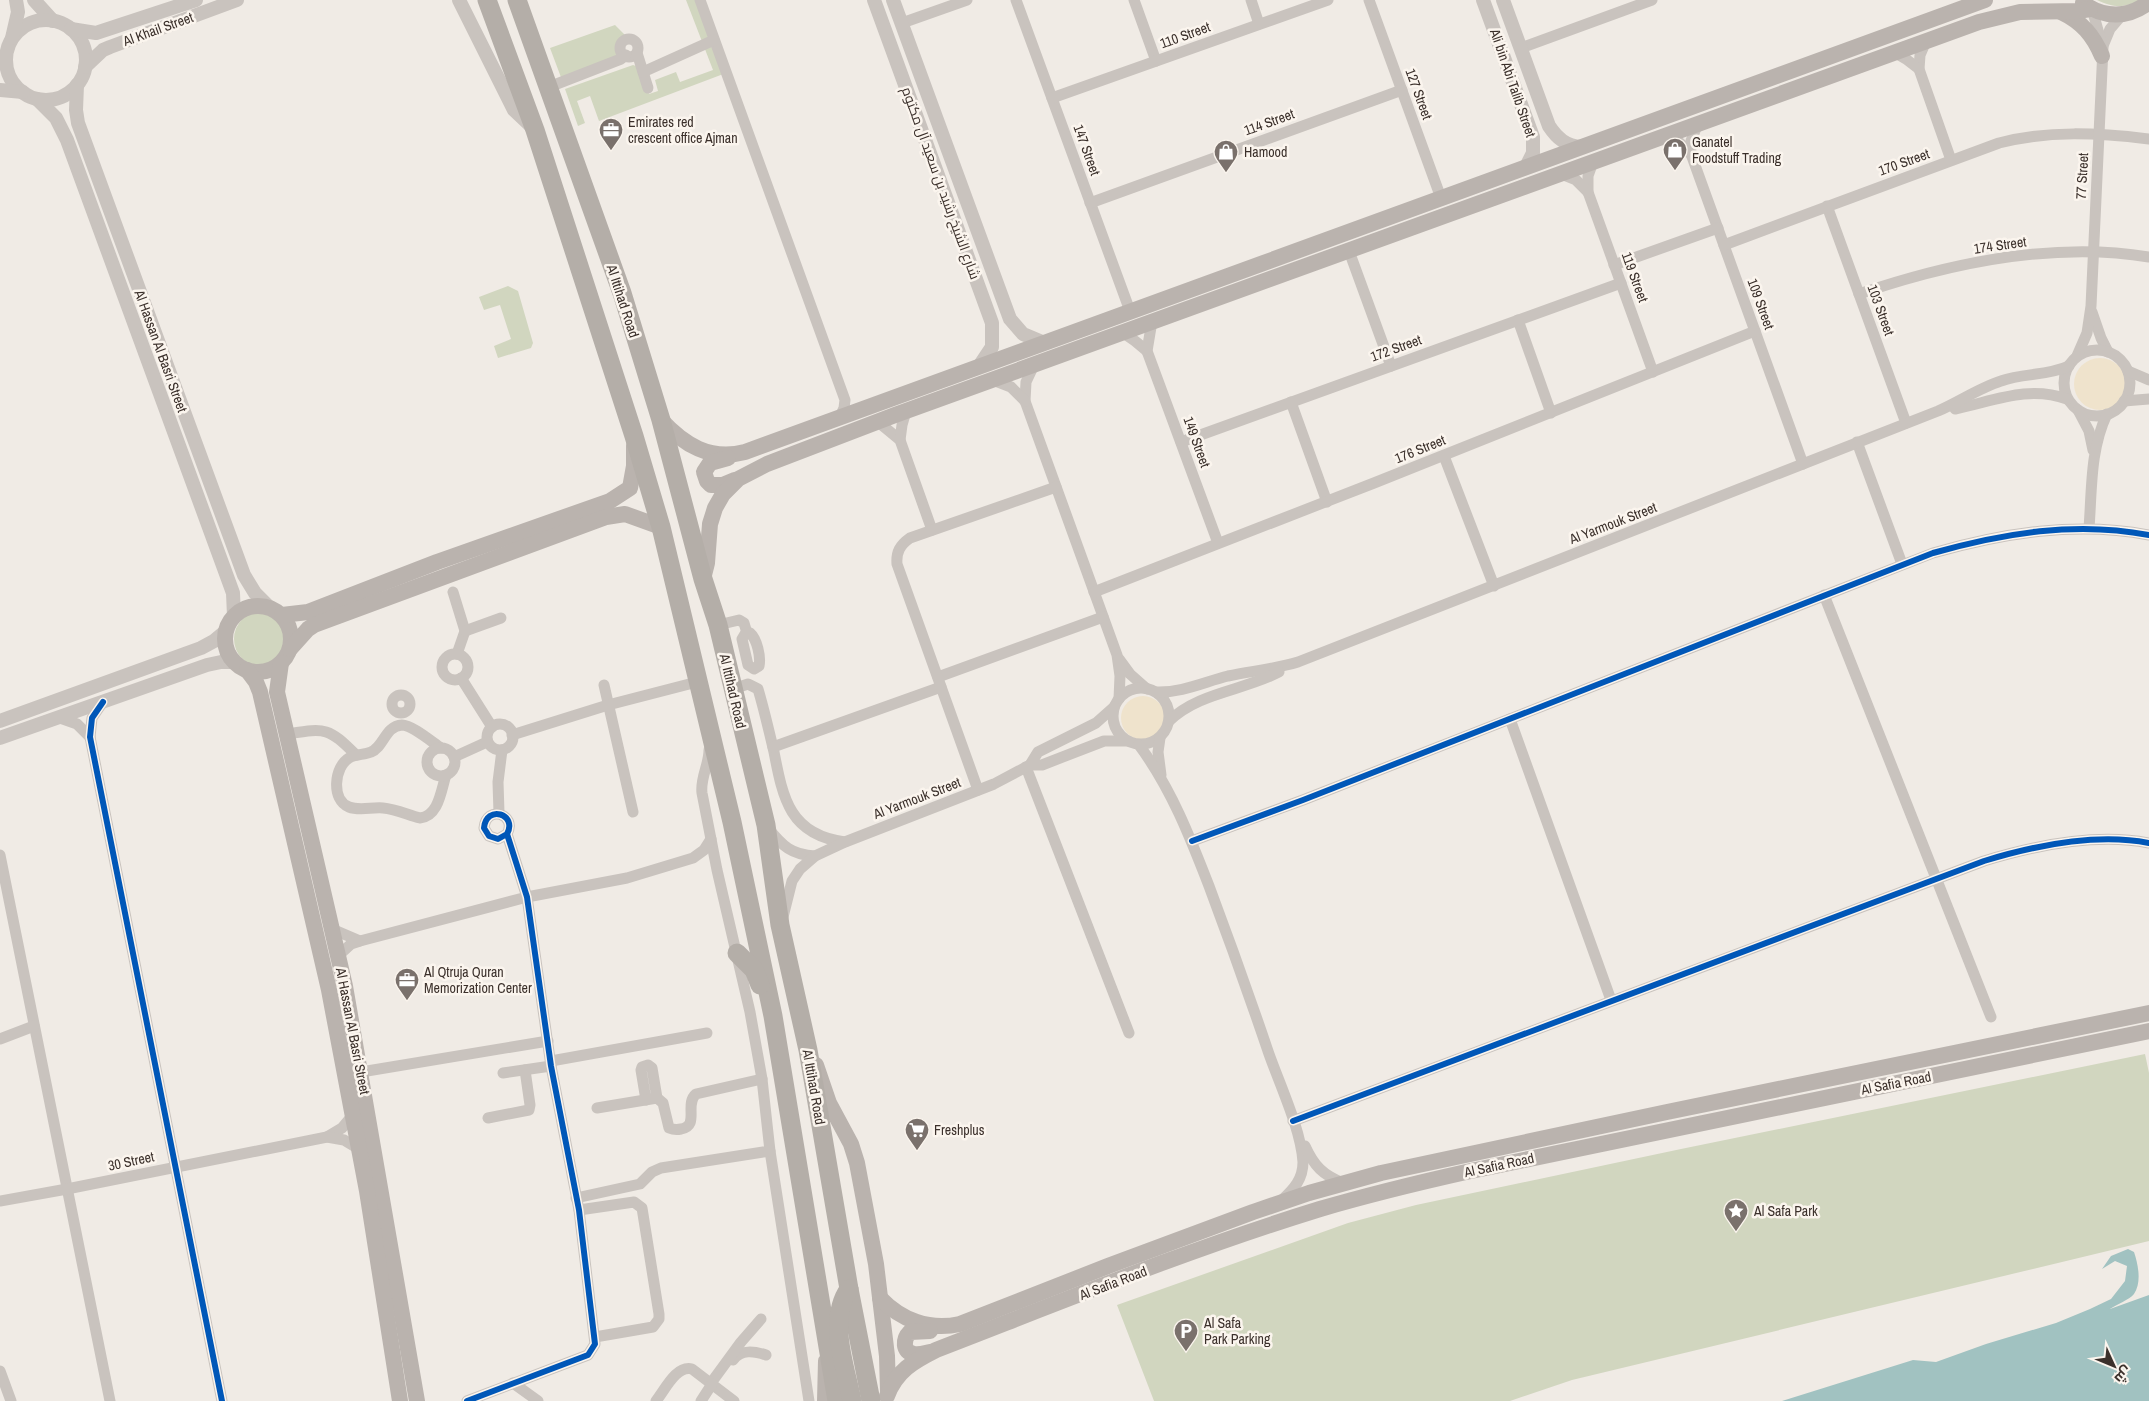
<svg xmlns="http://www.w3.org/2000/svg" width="2149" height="1401" font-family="'Archivo Narrow',Cairo,sans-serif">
<rect width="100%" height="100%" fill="#f0ebe5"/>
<!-- green -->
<g fill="#d1d6bf">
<polygon points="686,0 699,0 726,73 599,121 590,96 577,101 585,123 578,126 565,89 633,65 639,67 649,94 658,91 655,80 676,72 680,82 713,70"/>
<path d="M 2097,0 L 2143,0 C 2124,7 2116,9 2097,0 Z"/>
<polygon points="615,25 625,35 619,45 622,58 562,80 550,48"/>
<polygon points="508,286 518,291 533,343 531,348 498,358 494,346 511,339 500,305 484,310 479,297"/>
<circle cx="262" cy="639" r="28"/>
<polygon points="2145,1054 2149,1073 2149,1241 1572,1380 1510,1401 1154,1401 1117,1305 1348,1223 1416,1205 1681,1149"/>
</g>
<!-- sand -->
<g fill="#efe3cc">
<circle cx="2100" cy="384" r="26"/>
<circle cx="1143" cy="718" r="22"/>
</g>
<!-- water -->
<path fill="#a1c2c1" d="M 2128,1249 L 2134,1252 C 2138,1264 2142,1282 2134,1294 C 2129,1300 2117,1304 2110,1309 L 2149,1295 L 2149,1401 L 1782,1401 L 1913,1360 L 1936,1362 L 1986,1344 L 2056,1323 L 2090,1309 L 2111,1299 L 2125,1281 L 2127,1266 L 2115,1261 L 2102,1269 L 2111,1256 Z"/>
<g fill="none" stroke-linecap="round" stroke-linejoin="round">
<!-- minor -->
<g stroke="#c9c3be" stroke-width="11">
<polyline points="700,0 845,400 844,408 840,417"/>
<polyline points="1016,0 1130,311"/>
<polyline points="1134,0 1156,61"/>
<polyline points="1251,0 1259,24"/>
<polyline points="1369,0 1441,198"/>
<polyline points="902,23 967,0"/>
<circle cx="629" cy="48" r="9"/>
<polyline points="1926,41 1920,55 1919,69 1951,160"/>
<polyline points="2103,46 2110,29 2122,15"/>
<polyline points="1521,48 1652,0"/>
<polyline points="1894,52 1906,59 1919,69"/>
<polyline points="637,53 648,88"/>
<polyline points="643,72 714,40"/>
<polyline points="549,87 621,59 626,55"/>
<polyline points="1052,98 1328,0"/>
<polyline points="1698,123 1691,141 1691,154 1803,464"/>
<polyline points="1664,136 1679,142 1691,154"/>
<polyline points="1593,162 1588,176 1588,192 1653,372"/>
<polyline points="1561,174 1576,180 1588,192"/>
<polyline points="1090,203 1402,90"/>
<polyline points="1827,206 1906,423"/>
<path d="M 1724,245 L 1999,143 C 2049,130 2098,133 2149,139"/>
<polyline points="1349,251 1391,366"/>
<polyline points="1614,265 1718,228"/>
<path d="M 1859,294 C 1950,263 2052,241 2149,257"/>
<polyline points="2092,312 2101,338 2108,352"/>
<polyline points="1518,320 1551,413"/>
<polyline points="1152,321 1147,351 1218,543"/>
<polyline points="1122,332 1135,341 1147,351"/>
<circle cx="2097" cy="383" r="33"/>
<polyline points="2077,356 2087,333 2091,306 2103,48 2092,9"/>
<polyline points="1034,365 1026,382 1025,401 1117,655 1120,676 1119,699"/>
<polyline points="2128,371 2149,380"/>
<polyline points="993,380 1011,387 1025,401"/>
<polyline points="2124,401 2149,399"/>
<polyline points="1291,402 1327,502"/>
<path d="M 1955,409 C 1994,401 2028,385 2067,399"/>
<polyline points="2078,410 2089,431 2093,450"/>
<polyline points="877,421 900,440 932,530"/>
<polyline points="900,440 902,425 906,411"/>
<polyline points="1181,442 1621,283"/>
<polyline points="1857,442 1902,564"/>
<polyline points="1444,456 1494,586"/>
<path d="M 2089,528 C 2092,489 2090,450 2107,414"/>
<polyline points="453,592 465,631 457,654"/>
<polyline points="1094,592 1374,483 1755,331"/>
<polyline points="1824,595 1991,1017"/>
<polyline points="718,625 739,620 744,623 747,633"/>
<polyline points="465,631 501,618"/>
<path d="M 750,633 C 757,639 761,657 759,666 L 754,669 L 748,665 L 742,639 L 745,634 Z"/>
<circle cx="455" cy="667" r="13"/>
<polyline points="1119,659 1130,674 1147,689"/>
<polyline points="938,677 1103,617"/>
<polyline points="461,678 492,727"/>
<polyline points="604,685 633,812"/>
<circle cx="1141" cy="716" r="28"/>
<path d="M 733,689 L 748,684 L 758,689 C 764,709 769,731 774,752 C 783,799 790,835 845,842"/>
<path d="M 1156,692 C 1182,693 1204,682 1228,676 C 1252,671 1275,669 1298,662 L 1938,411 C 1959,402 1979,388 2001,381 C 2023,373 2047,376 2069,366"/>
<circle cx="401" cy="704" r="9"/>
<polyline points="103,702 92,718 90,737 222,1401"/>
<polyline points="60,718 77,724 90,737"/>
<polyline points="1510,719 1611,1000"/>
<path d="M 1169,721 C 1199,692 1243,691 1279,672"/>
<circle cx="500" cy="737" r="13"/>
<path d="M 287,734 C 326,728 328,727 356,755"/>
<polyline points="512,735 608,705 697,682"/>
<polyline points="1160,738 1158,752 1161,775"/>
<path d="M 1139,745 C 1171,788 1190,837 1209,886 C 1230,942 1250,998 1269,1054 C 1280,1085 1301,1130 1303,1162 C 1303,1179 1294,1189 1282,1200"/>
<polyline points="773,747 941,687"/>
<path d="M 441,748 C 432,742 412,725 402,725 C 385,726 384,747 371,752 C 364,755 356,754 349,758 C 334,767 331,800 349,807 C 359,811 372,807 383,808 C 396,809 408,815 420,818 C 439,816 441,790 446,775"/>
<circle cx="441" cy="762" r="14"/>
<path d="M 709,750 C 709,765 700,778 702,793 L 717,870 L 750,1012 L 762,1079 L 770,1151 L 809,1401"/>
<polyline points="454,757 487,742"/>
<polyline points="1030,765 1038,752 1096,723 1114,707"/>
<polyline points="1026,767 1129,1033"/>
<path d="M 978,790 L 897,564 C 896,552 900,545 910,538 L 1056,487"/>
<polyline points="499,813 498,782 502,750"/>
<path d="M 768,828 C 782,846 792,855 815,856"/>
<path d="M 1192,841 L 1303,800 L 1933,553 C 2003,533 2076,521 2149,535"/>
<polyline points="0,855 110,1401"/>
<polyline points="782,921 792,881 800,869 815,856 845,842 994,784 1030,765 1042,765 1104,741 1128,741"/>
<polyline points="332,929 360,941"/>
<polyline points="338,956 351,944 360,941 527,897 627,878 693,858 704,850 711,839"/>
<polyline points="0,1039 34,1026"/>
<polyline points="551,1061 707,1033"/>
<polyline points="361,1072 548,1041"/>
<polyline points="503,1073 551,1066"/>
<polyline points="646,1100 641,1070 642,1067 648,1065 652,1068 657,1098"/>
<path d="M 597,1108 L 657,1098 L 663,1103 L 669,1128 C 674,1130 676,1130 681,1129 C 700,1126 684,1104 696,1094 L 762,1079"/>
<polyline points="488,1118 529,1110 530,1105 525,1070"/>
<path d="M 1293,1121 L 1984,861 C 2033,846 2097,833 2149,843"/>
<polyline points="327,1137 342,1128 352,1116"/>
<path d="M 1305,1146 C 1314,1166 1323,1175 1343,1183"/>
<polyline points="576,1198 640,1184 652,1172 661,1168 770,1151"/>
<polyline points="0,1201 67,1189 327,1137 344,1140 359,1149"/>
<polyline points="579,1210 634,1202 642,1208 659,1314 659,1319 653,1327 595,1337"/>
<path d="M 733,1360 C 741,1349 754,1351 766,1355"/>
<polyline points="0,1371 11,1401"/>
<polyline points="513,1383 538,1401"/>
<polyline points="711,1383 741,1342 761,1319"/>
<path d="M 467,1401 L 588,1355 L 595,1344 L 579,1210 L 551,1066 L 527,897 L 507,834 C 518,814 486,804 484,828 L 489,836 L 498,839 L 507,834"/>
<path d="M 656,1401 C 665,1390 676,1365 692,1369 L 734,1401"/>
<polyline points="701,1401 712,1384"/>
</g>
<!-- tertiary -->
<g stroke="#c9c3be" stroke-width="14">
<polyline points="34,0 53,21"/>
<polyline points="459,0 514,110 533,128"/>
<polyline points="874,0 992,323 992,347 980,365"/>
<polyline points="893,0 1010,319 1023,334 1042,342"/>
<polyline points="1483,0 1533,137 1533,153 1526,167"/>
<path d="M 1503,0 L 1549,126 C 1557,138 1566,146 1581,147"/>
<circle cx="46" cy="60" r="40"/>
<polyline points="71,29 96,33 196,0"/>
<polyline points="12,38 18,12 16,0"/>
<polyline points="85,67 103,50 110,47 237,0"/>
<polyline points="77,85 76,110 78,123 244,575 255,593 270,608"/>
<polyline points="0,90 23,92"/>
<polyline points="37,99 56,118 67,140 229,582 233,593 234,616"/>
<polyline points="0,721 201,648 214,641 226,631"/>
<polyline points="0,738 207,665 221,662 235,662"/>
</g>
<!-- secondary -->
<g stroke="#bab3ae" stroke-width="16">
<path d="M 2083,3 C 2104,19 2129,18 2149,2"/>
<path d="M 2061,12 C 2082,22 2093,35 2102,56"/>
<path d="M 661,420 C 684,445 710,461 745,452 L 1985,0"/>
<polyline points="728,458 710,463 704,472 707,481 711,485 723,485 735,480"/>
<polyline points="703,579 707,563 710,524 715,508 723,494 738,479 767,464 895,415 1979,22 2020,12 2078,11 2090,9"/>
<circle cx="258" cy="639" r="33"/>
<polyline points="282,615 308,612 437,562 610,501 630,488 634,466 634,446"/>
<polyline points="290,649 308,629 314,625 606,517 625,514 661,527"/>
<polyline points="281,663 277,692 345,986 417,1401"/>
<polyline points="247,670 256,682 260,692 329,990 367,1191 400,1401"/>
<polyline points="816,1065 829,1103 851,1144 857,1163 876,1264 887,1356 888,1391"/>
<path d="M 880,1298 C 901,1320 929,1331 960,1324 L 1108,1266 L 1253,1212 L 1309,1193 L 1381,1173 L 1667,1112 L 2149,1013"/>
<path d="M 930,1352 C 925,1353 919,1355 914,1354 C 902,1352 903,1339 910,1332 L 930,1331"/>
<path d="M 887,1396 C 896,1371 914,1361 936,1350 C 1063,1301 1190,1249 1320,1209 C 1368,1195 1417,1183 1466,1172 L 2149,1031"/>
<polyline points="825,1401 826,1361"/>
</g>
<!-- trunk -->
<g stroke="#b4aea8" stroke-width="19">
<polyline points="487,0 535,130 634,436 661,527 732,822 773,1016 837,1401"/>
<polyline points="517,0 622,293 661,420 703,579 718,625 766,825 780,925 808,1050 849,1289 871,1401"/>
<polyline points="737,953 754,970 760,985"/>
<path d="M 849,1289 C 827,1320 846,1368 852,1401"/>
</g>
<defs>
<g id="cycleway">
<polyline points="103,702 92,718 90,737 222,1401"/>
<path d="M 1192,841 L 1303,800 L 1933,553 C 2003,533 2076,521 2149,535"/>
<path d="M 1293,1121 L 1984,861 C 2033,846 2097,833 2149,843"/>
<path d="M 467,1401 L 588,1355 L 595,1344 L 579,1210 L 551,1066 L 527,897 L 507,834 C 518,814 486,804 484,828 L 489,836 L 498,839 L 507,834"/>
</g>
</defs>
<!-- cycleway casing -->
<use href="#cycleway" stroke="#fbf5ee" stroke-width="9"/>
<!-- cycleway -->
<use href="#cycleway" stroke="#0057b8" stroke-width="6"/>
</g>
<!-- icons -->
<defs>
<symbol id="office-pin" viewBox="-11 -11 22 30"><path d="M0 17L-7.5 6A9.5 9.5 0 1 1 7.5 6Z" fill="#7a716c" stroke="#fbf5ee"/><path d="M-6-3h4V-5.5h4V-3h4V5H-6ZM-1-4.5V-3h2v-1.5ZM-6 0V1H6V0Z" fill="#fff"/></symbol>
<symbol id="shop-pin" viewBox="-11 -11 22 30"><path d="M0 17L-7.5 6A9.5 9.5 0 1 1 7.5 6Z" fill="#7a716c" stroke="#fbf5ee"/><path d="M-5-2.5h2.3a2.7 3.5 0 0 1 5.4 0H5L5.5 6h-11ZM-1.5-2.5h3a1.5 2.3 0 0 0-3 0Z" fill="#fff"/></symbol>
<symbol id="supermarket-pin" viewBox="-11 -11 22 30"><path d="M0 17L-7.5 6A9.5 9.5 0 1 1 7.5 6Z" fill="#7a716c" stroke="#fbf5ee"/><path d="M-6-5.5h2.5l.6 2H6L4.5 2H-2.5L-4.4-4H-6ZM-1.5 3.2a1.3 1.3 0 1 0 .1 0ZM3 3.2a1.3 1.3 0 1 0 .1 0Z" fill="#fff"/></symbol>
<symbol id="sight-pin" viewBox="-11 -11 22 30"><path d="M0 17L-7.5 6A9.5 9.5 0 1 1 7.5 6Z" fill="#7a716c" stroke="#fbf5ee"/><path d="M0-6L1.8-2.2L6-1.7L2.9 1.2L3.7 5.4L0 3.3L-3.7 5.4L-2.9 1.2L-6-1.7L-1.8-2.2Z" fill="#fff"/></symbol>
<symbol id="parking-pin" viewBox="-11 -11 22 30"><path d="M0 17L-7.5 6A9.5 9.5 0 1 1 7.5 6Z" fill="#7a716c" stroke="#fbf5ee"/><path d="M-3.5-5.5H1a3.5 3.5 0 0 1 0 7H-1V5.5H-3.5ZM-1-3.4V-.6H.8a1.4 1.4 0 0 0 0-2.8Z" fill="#fff"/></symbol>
</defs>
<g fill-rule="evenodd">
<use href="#office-pin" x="597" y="116" width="28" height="38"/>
<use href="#shop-pin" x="1661" y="136" width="28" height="38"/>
<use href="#shop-pin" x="1212" y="138" width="28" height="38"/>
<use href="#office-pin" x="393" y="966" width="28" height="38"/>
<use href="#supermarket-pin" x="903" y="1116" width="28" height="38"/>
<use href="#sight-pin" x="1722" y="1197" width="28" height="38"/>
<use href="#parking-pin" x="1172" y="1317" width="28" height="38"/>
</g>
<g text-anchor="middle" stroke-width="5" stroke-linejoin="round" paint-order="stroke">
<!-- street labels -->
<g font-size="14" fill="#3b302b" stroke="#fbf5ee">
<text transform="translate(158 29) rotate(-20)" y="5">Al Khail Street</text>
<text transform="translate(1185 35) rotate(-20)" y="5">110 Street</text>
<text transform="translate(1513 83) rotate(71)" y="5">Ali bin Abi Talib Street</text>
<text transform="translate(1419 94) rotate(70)" y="5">127 Street</text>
<text transform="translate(1269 122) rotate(-20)" y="5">114 Street</text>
<text transform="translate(1087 150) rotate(70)" y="5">147 Street</text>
<text transform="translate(1904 162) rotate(-20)" y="5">170 Street</text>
<text transform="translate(2082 176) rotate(-87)" y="5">77 Street</text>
<text transform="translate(941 183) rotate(70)" y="5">شارع الشيخ رشيد بن سعيد آل مكتوم</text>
<text transform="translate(2000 245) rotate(-8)" y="5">174 Street</text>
<text transform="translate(1635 277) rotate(70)" y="5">119 Street</text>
<text transform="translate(623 301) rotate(72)" y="5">Al Ittihad Road</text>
<text transform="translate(1761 304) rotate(70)" y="5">109 Street</text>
<text transform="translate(1881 310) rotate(70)" y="5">103 Street</text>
<text transform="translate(1396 348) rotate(-20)" y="5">172 Street</text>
<text transform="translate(161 351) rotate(70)" y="5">Al Hassan Al Basri Street</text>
<text transform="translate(1197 442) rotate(70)" y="5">149 Street</text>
<text transform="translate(1420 449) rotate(-22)" y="5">176 Street</text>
<text transform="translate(1613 523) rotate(-21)" y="5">Al Yarmouk Street</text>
<text transform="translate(733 691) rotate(77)" y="5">Al Ittihad Road</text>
<text transform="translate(917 798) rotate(-21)" y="5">Al Yarmouk Street</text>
<text transform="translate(353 1031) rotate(79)" y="5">Al Hassan Al Basri Street</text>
<text transform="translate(1896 1083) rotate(-11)" y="5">Al Safia Road</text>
<text transform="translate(814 1087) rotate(80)" y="5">Al Ittihad Road</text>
<text transform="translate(131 1161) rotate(-12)" y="5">30 Street</text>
<text transform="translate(1499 1165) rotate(-12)" y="5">Al Safia Road</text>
<text transform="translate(1113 1283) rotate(-21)" y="5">Al Safia Road</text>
</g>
<!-- poi labels -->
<g font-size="14" fill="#3b302b" stroke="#fbf5ee" text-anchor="start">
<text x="628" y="127">Emirates red<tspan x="628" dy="16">crescent office Ajman</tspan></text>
<text x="1692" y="147">Ganatel<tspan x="1692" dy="16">Foodstuff Trading</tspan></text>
<text x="1244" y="157">Hamood</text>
<text x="424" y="977">Al Qtruja Quran<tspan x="424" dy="16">Memorization Center</tspan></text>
<text x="934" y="1135">Freshplus</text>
<text x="1754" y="1216">Al Safa Park</text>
<text x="1204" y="1328">Al Safa<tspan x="1204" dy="16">Park Parking</tspan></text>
</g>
</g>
<!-- north arrow -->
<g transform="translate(2114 1366) rotate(134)" stroke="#fbf5ee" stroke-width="4" paint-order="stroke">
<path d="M0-4L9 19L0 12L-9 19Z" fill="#3b302b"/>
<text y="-8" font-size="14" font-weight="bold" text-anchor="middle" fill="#3b302b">ش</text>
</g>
</svg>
